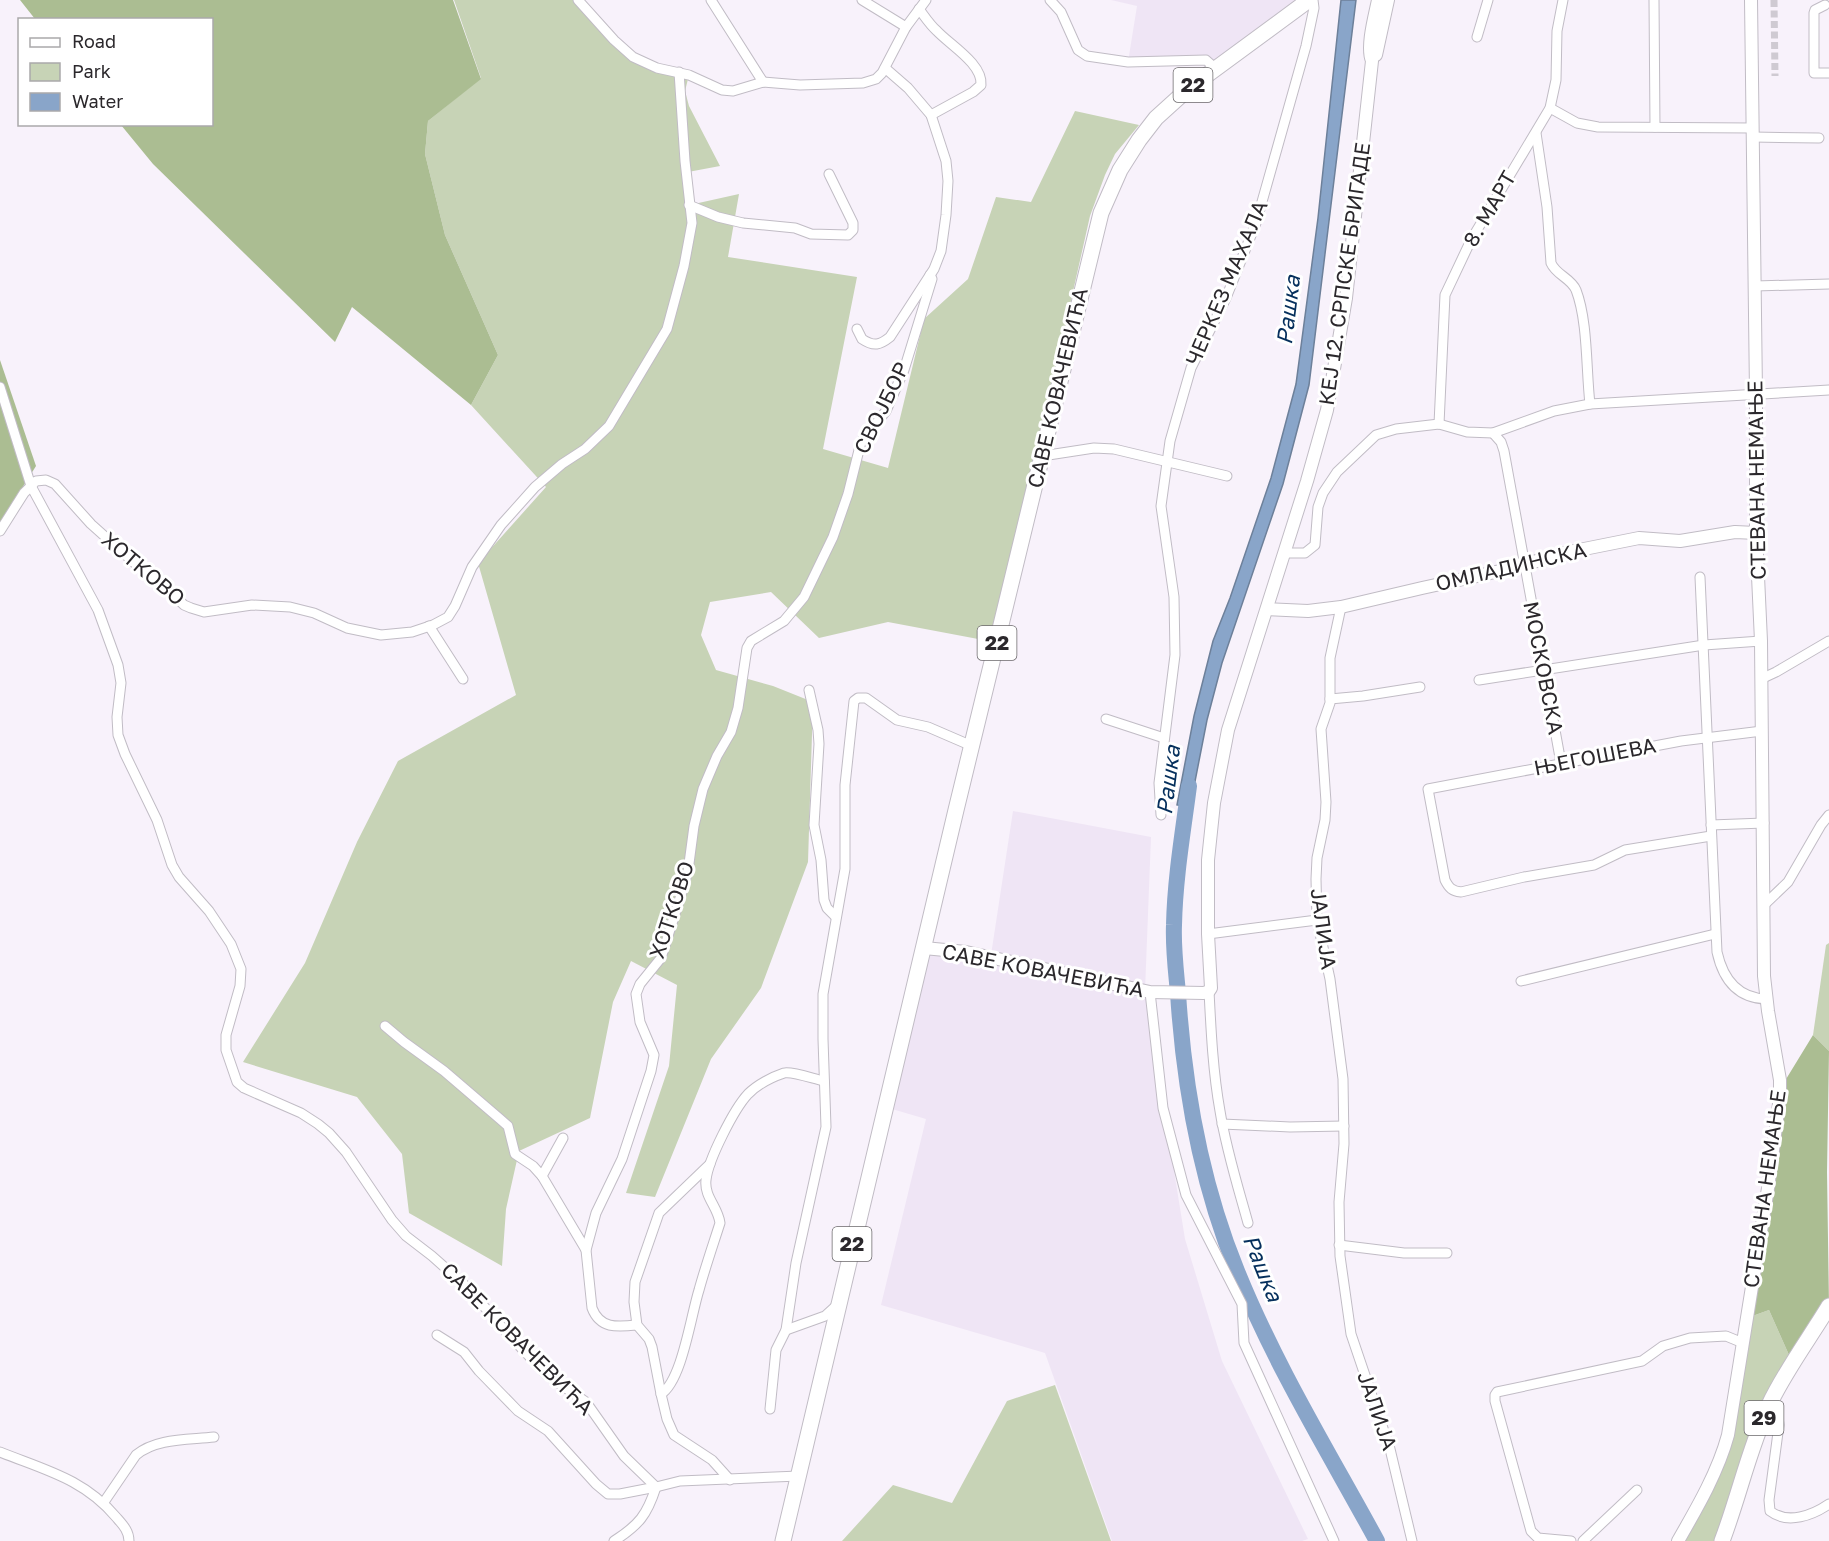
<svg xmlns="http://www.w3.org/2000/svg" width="1829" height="1541" font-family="'Golos Text',sans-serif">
<rect width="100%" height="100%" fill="#f8f2fb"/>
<!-- built -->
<g fill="#efe5f5">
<polygon points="1111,0 1299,0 1215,68 1206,60 1128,62 1137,6"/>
<polygon points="1013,811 1151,837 1145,991 1185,1239 1222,1361 1308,1539 1302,1541 1112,1541 1045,1353 881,1305 926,1119 892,1109 929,950 991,955"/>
</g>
<!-- green -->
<g fill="#c7d3b6">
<polygon points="454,0 578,0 633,57 689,75 685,91 689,106 720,166 688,172 694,204 739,194 728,257 857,277 823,449 888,468 924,319 968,279 996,197 1031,202 1075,111 1139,125 1115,154 1105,175 1090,216 994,642 888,622 819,638 771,592 710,602 701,635 716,670 773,686 813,702 808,862 761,988 711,1059 655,1197 626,1193 669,1066 677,985 631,961 613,1002 590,1118 519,1151 506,1209 502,1266 409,1213 402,1154 357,1097 243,1062 305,963 357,842 398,761 516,695 478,563 546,487 471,405 498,355 445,235 425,154 428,121 481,78"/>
<polygon points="1829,943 1829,1051 1813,1035 1826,945"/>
<polygon points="1769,1310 1793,1364 1722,1541 1678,1541 1718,1461 1747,1318"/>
<polygon points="1055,1385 1111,1541 842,1541 893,1485 952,1503 1007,1401"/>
</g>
<!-- forest -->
<g fill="#abbd92">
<polygon points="20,0 453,0 481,79 428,121 425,154 445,235 498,355 471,405 352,307 335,342 153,164 121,125 212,124 212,20 35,19"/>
<polygon points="0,360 36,466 0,523"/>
<polygon points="1813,1035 1829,1051 1827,1172 1829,1306 1793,1364 1769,1310 1747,1318 1780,1089"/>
</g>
<!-- water -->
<polygon fill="#89a5c9" stroke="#6d809a" stroke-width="1.5" points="1341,0 1356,0 1309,385 1283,484 1222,663 1207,720 1190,807 1177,805 1194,716 1213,641 1230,598 1271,478 1296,384 1318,218"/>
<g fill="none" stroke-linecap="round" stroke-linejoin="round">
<!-- river -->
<path stroke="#89a5c9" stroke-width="16" d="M 1189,786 C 1183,832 1175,878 1174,925 C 1173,948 1176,971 1178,993 C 1184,1088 1201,1183 1237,1271 C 1275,1365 1329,1453 1377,1541"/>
<!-- pedestrian-tunnel -->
<polyline stroke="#cfcad2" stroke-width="7" stroke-dasharray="7 3.5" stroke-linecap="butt" points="1774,0 1775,76"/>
<defs>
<g id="minor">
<polyline points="578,0 614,40 633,57 657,68 689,75 722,90 733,91 763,82 800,85 863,83 876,79 882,73 906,27 926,0"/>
<polyline points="711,0 763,82"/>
<polyline points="862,0 906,27"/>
<polyline points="1050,0 1061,12 1078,50 1087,56 1128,62 1206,60 1215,68"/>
<polyline points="1654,0 1655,127"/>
<polyline points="1825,5 1815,10 1814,13 1814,73 1829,73"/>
<path d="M 919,9 C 925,17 930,25 937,31 C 950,45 983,64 981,85 L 973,92 L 931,115"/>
<polyline points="1477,37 1488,0"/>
<polyline points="1550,108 1577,123 1598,127 1752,128"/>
<path d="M 1536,133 L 1547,207 L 1551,263 C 1556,275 1571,278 1576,290 C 1588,321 1586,370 1590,404"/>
<polyline points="1753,137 1819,138"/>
<polyline points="689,205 718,217 743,223 795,228 811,234 848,235 853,230 853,223 829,174"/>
<polyline points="1755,286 1829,284"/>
<path d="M 857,329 L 862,339 C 874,347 880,345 890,337 L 934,269 L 941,251 L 946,215 L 948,181 L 946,161 L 931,115 L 908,88 L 885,68"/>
<polyline points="0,387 31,486 98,610 118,665 121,683 117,717 118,735 125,754 157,820 172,865 179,877 209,911 231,944 241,969 240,986 226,1035 226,1050 237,1082 244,1088 301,1113 318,1124 329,1133 346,1152 392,1220 406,1236 432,1256 468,1288 507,1333 547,1375 586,1402 624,1456 656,1487 680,1481 799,1476"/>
<polyline points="1439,424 1445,295 1471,240 1550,108 1556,80 1557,31 1563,0"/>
<polyline points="1493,433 1501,442 1504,451 1561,763"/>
<polyline points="1042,456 1094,448 1114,449 1227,476"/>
<polyline points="0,531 24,493 36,481 46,480 55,484 91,524 140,568 161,583 184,605 191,608 204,612 252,605 290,607 314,613 347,628 381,635 412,632 433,625 448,617 455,606 472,567 501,525 535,487 562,464 585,449 609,426 667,329 684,266 692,223 685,161 679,72"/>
<polyline points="1284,553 1305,553 1315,545 1318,507 1323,493 1337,472 1376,435 1396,429 1439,424 1467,432 1493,433 1554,411 1590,404 1829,390"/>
<path d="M 1700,577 L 1717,952 C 1723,979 1737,998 1766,999"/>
<polyline points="1341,607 1330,658 1330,703 1321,729 1326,802 1325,820 1317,858 1316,879 1317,920 1330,979 1343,1079 1344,1144 1339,1202 1340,1256 1351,1334 1390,1449 1412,1541"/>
<polyline points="429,626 463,679"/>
<polyline points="1761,679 1776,672 1829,641"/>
<polyline points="1479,680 1704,645 1761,641"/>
<polyline points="809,690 818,730 819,744 814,825 821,860 824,900 827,908 836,917"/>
<polyline points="1330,699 1363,696 1420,687"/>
<polyline points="1106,719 1164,738"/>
<polyline points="1161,815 1159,783 1175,655 1174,597 1161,506 1170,441 1191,368 1226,298 1256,223 1306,46 1314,8 1313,0"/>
<polyline points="1711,825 1764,823"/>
<path d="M 1711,836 L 1625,850 L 1594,865 L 1524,877 L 1461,892 C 1452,891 1449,888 1445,880 L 1428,789 L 1681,741 L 1762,731"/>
<polyline points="1765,904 1788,882 1821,825 1829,815"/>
<polyline points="1208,934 1317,920"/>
<polyline points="1521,981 1715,934"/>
<path d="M 1209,991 C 1211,1031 1213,1072 1220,1111 C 1226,1149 1238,1187 1248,1223"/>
<polyline points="1150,992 1163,1108 1186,1195 1242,1304 1244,1343 1334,1541"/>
<polyline points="385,1026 404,1042 444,1071 500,1119 508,1126 515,1154 533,1166 542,1176"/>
<polyline points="1222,1124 1290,1127 1344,1126"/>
<polyline points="563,1138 542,1176 586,1250"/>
<polyline points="710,1164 659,1213 635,1282 634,1302 637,1325 649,1339 652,1347 661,1394 667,1419 674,1435 712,1460 730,1480"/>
<polyline points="1339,1245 1404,1253 1447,1253"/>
<path d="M 637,1325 C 617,1327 600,1329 592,1308 L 586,1250 L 596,1213 L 622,1159 L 651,1071 L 654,1055 L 640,1022 L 636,994 L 640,984 L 661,958 L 680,898 L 688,871 L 694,826 L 703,789 L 717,756 L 731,732 L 738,708 L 747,648 L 751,641 L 784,621 L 804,597 L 833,537 L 848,494 L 861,442 L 886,411 L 904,370 L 932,279 L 930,275"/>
<polyline points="786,1330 825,1316 837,1305"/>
<polyline points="437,1335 464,1352 479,1371 518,1411 548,1431 596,1484 608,1494 620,1494 656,1487"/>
<path d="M 661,1394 C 682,1381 691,1315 699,1290 C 705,1268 713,1245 720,1223 C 718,1207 704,1197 706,1180 C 708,1160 734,1109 748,1094 C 757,1085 772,1077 784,1073 C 792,1071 814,1079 824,1081"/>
<path d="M 1768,1407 L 1778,1417 L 1779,1425 L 1769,1500 L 1770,1511 C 1788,1525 1813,1515 1829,1504"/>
<polyline points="770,1409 776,1350 786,1330 796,1263 826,1127 823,1039 823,994 845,869 845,785 854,701 858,698 866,698 897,720 928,727 972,746"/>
<path d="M 0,1452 C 45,1470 84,1479 116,1517 C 123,1525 129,1531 129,1541"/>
<path d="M 104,1502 L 136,1455 C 156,1438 188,1440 214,1437"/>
<path d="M 614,1541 C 639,1525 647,1515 656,1487"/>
<polyline points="1571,1541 1538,1538 1531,1531 1495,1401 1495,1395 1497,1392 1642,1361 1663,1346 1690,1338 1726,1336 1743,1343"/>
<polyline points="1583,1541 1637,1490"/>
</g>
<g id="tertiary">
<polyline points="1376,55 1388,0"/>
<polyline points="1267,609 1308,611 1341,607 1422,588 1509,569 1564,553 1639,538 1680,541 1735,532 1756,533"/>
<path d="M 924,948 L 966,952 L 1150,992 L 1204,993 L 1209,991 L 1211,988 L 1208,934 L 1208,860 L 1214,803 L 1228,730 L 1307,481 L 1327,410 L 1346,298 L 1372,61 C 1366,47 1375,15 1378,0"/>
<path d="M 1678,1541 C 1697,1508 1718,1472 1728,1435 L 1768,1188 L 1780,1096 L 1780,1080 L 1768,1011 L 1764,976 L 1761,641 L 1756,533 L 1756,393 L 1751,0"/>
</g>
<g id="primary">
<polyline points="783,1541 956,810 1101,213 1120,170 1139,140 1156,118 1188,89 1309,0"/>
<path d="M 1722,1541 C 1739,1496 1749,1449 1769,1405 C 1785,1371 1809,1339 1829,1306"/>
</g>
</defs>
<!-- minor casing -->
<use href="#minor" stroke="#c1bcc5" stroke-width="11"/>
<!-- tertiary casing -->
<use href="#tertiary" stroke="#c1bcc5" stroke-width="14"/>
<!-- primary casing -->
<use href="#primary" stroke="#c1bcc5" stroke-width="17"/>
<!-- minor -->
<use href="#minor" stroke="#fff" stroke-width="9"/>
<!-- tertiary -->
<use href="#tertiary" stroke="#fff" stroke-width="12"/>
<!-- primary -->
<use href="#primary" stroke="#fff" stroke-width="15"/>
</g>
<g text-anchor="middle" stroke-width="6" stroke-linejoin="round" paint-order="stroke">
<!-- shield labels -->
<g fill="#fff" stroke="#6b686b" stroke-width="1.5">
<rect x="1173.5" y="68" width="39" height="34" rx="4.5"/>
<rect x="977.5" y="626" width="39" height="34" rx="4.5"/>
<rect x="832.5" y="1227" width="39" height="34" rx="4.5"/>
<rect x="1744.5" y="1401" width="39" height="34" rx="4.5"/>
</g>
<g font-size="20" font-weight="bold" fill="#2b282c">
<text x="1193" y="92">22</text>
<text x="997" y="650">22</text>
<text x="852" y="1251">22</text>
<text x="1764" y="1425">29</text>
</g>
<!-- street labels -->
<g font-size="21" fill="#2b282c" stroke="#fff">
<text transform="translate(1490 209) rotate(-60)" y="7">8. МАРТ</text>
<text transform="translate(1345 274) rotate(-82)" y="7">КЕЈ 12. СРПСКЕ БРИГАДЕ</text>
<text transform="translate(1227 283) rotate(-67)" y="7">ЧЕРКЕЗ МАХАЛА</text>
<text transform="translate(1058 388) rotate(-77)" y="7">САВЕ КОВАЧЕВИЋА</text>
<text transform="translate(882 408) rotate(-64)" y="7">СВОЈБОР</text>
<text transform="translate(1757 480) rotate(-91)" y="7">СТЕВАНА НЕМАЊЕ</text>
<text transform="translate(1511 567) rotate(-13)" y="7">ОМЛАДИНСКА</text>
<text transform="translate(143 569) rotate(40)" y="7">ХОТКОВО</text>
<text transform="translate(1543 668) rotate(79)" y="7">МОСКОВСКА</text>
<text transform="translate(1595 757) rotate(-11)" y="7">ЊЕГОШЕВА</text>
<text transform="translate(672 910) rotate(-72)" y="7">ХОТКОВО</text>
<text transform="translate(1323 929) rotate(82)" y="7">ЈАЛИЈА</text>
<text transform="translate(1043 971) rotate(11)" y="7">САВЕ КОВАЧЕВИЋА</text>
<text transform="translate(1765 1189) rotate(-82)" y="7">СТЕВАНА НЕМАЊЕ</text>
<text transform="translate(517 1339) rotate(45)" y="7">САВЕ КОВАЧЕВИЋА</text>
<text transform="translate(1377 1411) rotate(71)" y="7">ЈАЛИЈА</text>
</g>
<!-- water labels -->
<g font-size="22" font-style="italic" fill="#052f5c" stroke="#fff">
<text transform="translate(1288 310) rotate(-83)" y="8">Рашка</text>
<text transform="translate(1168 780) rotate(-83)" y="8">Рашка</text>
<text transform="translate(1263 1268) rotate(68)" y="8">Рашка</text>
</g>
</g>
<!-- legend -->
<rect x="18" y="18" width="195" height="108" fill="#ffffff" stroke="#aaa9ab" stroke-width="1.5"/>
<rect x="30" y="38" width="30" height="9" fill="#ffffff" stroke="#aaa9ab" stroke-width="1.5"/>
<text x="72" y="48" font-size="18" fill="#2b282c">Road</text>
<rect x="30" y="63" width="30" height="18" fill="#c7d3b6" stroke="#aaa9ab" stroke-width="1.5"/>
<text x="72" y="78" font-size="18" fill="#2b282c">Park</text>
<rect x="30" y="93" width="30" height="18" fill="#89a5c9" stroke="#aaa9ab" stroke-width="1.5"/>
<text x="72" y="108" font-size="18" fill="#2b282c">Water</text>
</svg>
